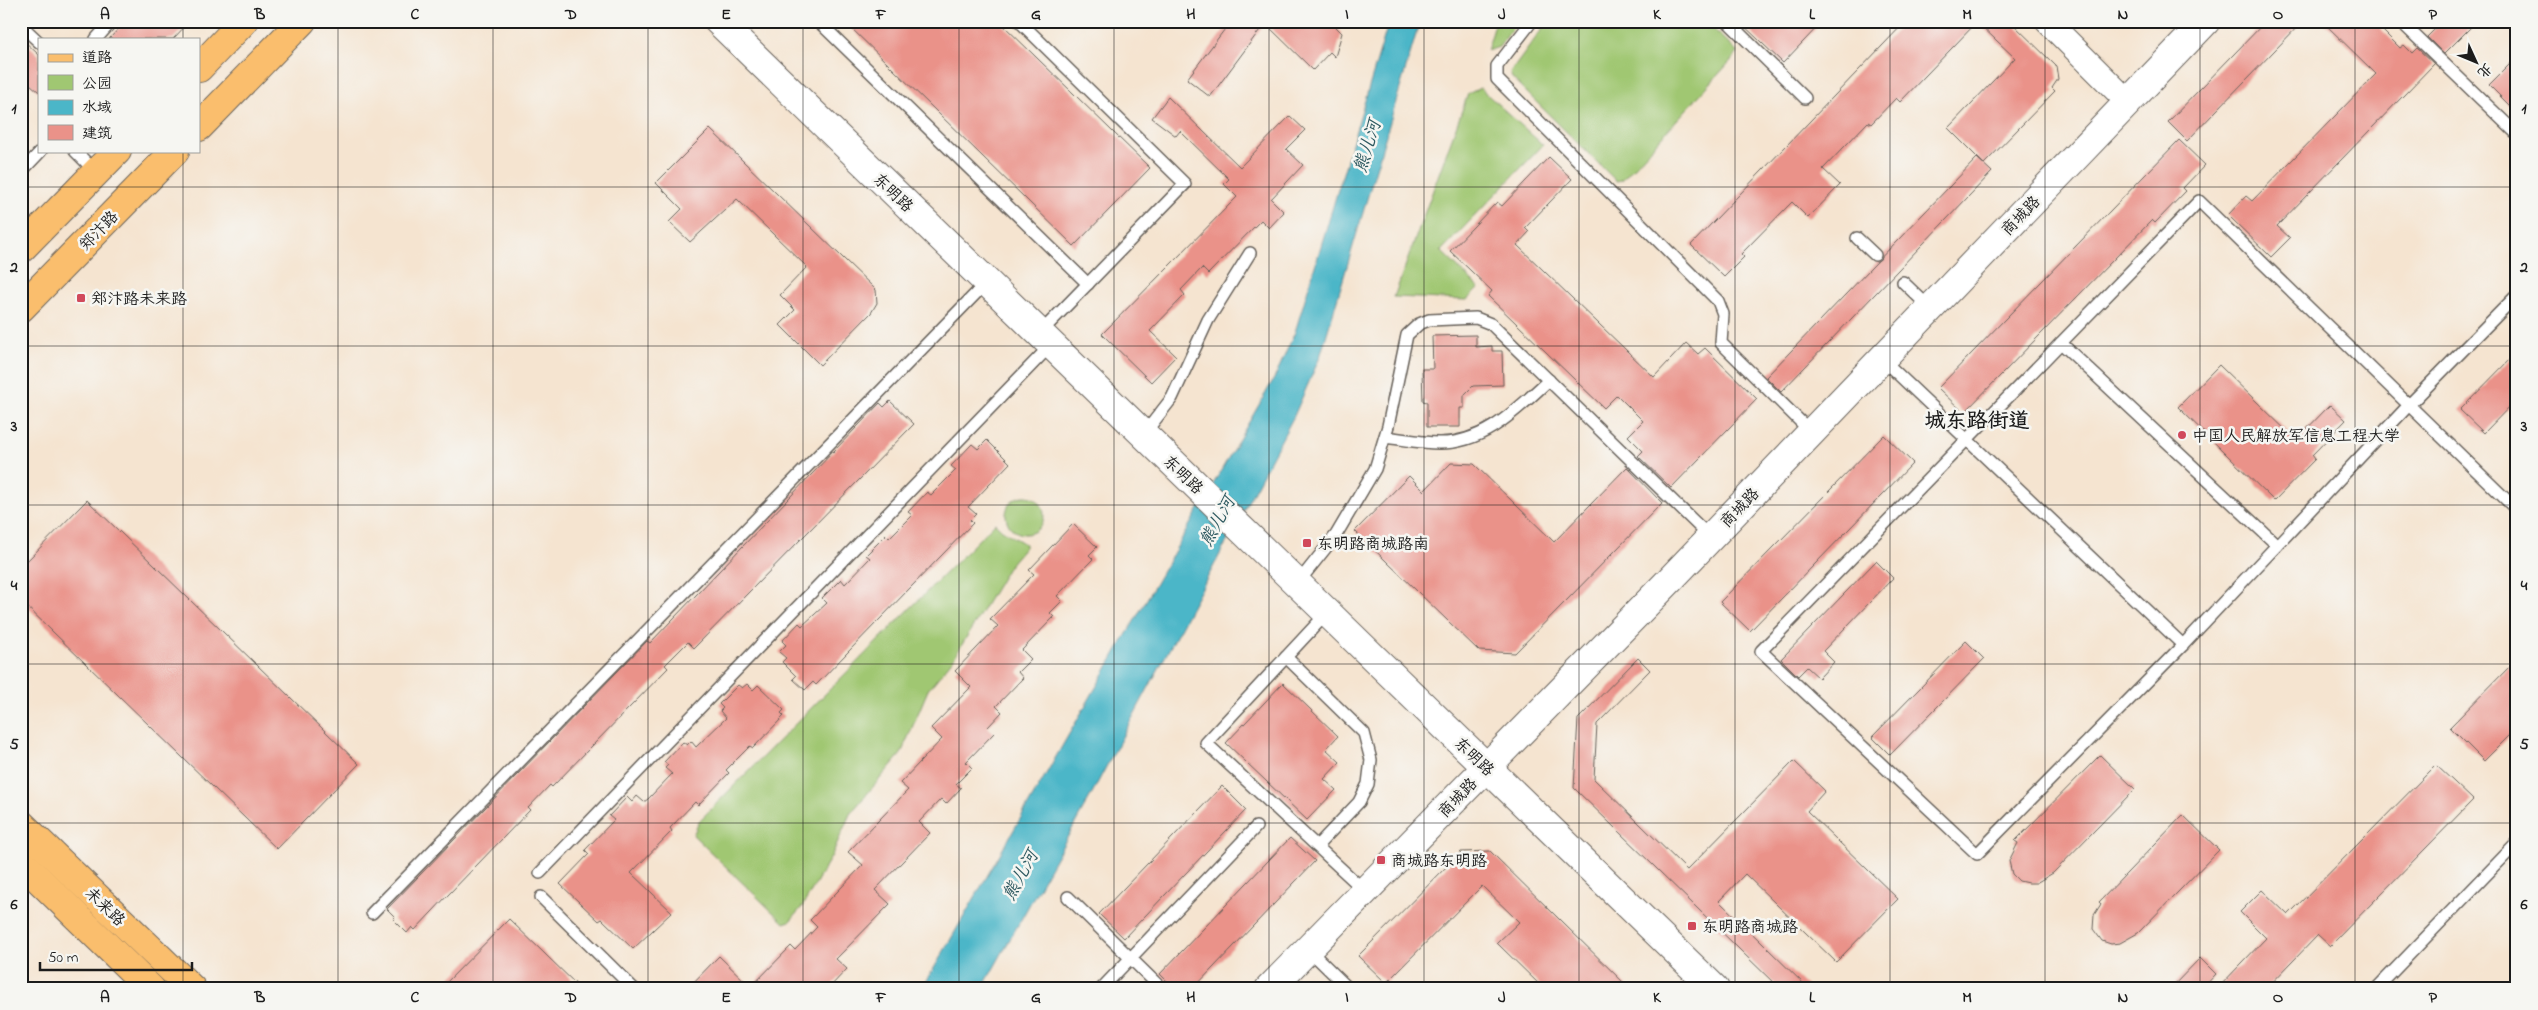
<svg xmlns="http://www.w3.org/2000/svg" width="2538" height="1010" font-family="'Indie Flower','LXGW WenKai TC',sans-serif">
<rect width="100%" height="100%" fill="#f6f6f2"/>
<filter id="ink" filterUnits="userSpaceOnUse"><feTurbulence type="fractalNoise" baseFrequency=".02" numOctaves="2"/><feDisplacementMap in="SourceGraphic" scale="10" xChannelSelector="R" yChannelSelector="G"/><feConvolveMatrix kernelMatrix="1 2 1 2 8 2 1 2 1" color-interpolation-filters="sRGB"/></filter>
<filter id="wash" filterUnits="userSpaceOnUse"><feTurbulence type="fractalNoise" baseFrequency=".0096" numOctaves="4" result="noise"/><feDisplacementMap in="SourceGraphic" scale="20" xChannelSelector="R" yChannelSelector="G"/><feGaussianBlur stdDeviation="1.12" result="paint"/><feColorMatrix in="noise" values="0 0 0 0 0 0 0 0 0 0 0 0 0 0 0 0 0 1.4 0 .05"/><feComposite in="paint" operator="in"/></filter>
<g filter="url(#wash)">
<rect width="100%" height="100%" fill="#f5e4d0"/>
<!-- green -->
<g fill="#a0c772" stroke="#5e7247">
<polygon points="1496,21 1518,21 1499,47 1487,51"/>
<polygon points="1548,21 1705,21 1738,53 1622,180 1616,181 1512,78 1510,73"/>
<polygon points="1480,88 1543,145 1441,251 1479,288 1467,300 1394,297 1468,94"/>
<circle cx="1025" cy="515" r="19"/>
<polygon points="995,523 1002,530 1025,544 1025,547 1009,566 954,658 928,690 901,754 850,814 831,857 802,907 790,921 784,923 693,835 700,820"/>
</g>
<!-- water -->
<polygon fill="#4bb6c8" stroke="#346972" points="1389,21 1420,21 1320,357 1294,416 1090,797 982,989 922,989 1275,377 1295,332"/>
<g id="blocks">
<!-- building -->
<g fill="#ea9289">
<polygon points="126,21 190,21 173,39 109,39"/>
<polygon points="844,21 999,21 1150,168 1074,246"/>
<polygon points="1231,21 1330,21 1342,33 1335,57 1330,52 1313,70 1265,23 1210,97 1187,79"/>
<polygon points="1739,21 1823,21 1783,63"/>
<polygon points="1906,21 2010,21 2056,66 2058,79 2052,88 2055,91 1984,164 1948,128 2015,58 1977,22 1900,102 1896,98 1871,124 1868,122 1823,169 1840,185 1808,218 1792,202 1741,254 1744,257 1724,277 1691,245"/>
<polygon points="2266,21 2303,21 2187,141 2168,122"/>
<polygon points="2322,21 2373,21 2400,48 2404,45 2412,53 2417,48 2434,64 2277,226 2290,238 2271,257 2228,215 2246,196 2252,201 2376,74"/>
<polygon points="2443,21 2477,21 2444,54 2427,37"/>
<polygon points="21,38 39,55 39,92 21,76"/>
<polygon points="2517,57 2517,113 2489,85"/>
<polygon points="1168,97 1240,167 1290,116 1305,130 1286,149 1303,165 1271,199 1284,212 1269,228 1261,220 1208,274 1202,268 1181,290 1185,295 1150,331 1176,356 1151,382 1102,334 1237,197 1224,184 1229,179 1180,131 1176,136 1152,118"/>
<polygon points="710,129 876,290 877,303 871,313 820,365 780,325 795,310 780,295 807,267 737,199 690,242 669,222 682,209 656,183"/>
<polygon points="2179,140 2205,165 2183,188 2186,191 2155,223 2152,220 1964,413 1938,388"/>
<polygon points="1549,157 1572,179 1525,228 1529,232 1517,245 1654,377 1686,343 1698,354 1705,348 1757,399 1671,488 1638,456 1643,451 1628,436 1643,421 1617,395 1604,408 1488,296 1492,291 1450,251 1497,202 1502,206"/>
<polygon points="1977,158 1992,172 1781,392 1766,377"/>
<polygon points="1476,335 1476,347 1492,346 1492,351 1502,351 1503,385 1473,386 1464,395 1464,408 1460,408 1460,427 1427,427 1427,402 1423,401 1422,369 1433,369 1432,336"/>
<polygon points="2517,352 2517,399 2484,433 2460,410"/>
<polygon points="2219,365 2296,440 2330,405 2346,420 2312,455 2315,459 2274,501 2178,407"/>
<polygon points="890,401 914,424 694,648 688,642 665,665 668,668 552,787 550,785 528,808 530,810 448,895 415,930 412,927 407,933 393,919 395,917 387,909 647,641 650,643 880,403 884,407"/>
<polygon points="1884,435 1913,463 1750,631 1720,602"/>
<polygon points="987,440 1010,463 968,507 976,514 970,520 973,523 816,685 813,682 805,690 793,679 796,676 782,662 786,658 779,652 786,645 782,641 799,623 802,626 827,603 822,598 841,579 845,584 870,558 866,555 886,535 889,538 912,515 908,512 927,492 931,495 956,470 951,466 972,444 978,449"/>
<polygon points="1451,463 1474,464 1554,542 1627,467 1662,503 1515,653 1479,651 1355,531 1409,476 1424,491"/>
<polygon points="87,500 359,764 277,849 21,601 21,567"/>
<polygon points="1073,524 1097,547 1089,555 1093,559 1057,596 1062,601 1050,613 1054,617 1022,650 1031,659 1018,672 1023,678 996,706 1002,712 988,727 994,733 966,762 972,768 956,784 961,788 946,804 941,799 919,822 930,833 875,890 890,904 836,959 847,969 828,989 687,989 719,956 751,987 791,946 795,950 817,927 810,920 863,865 848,852 908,790 900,783 942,739 931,728 971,687 955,671 998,626 990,619 1034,574 1029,570"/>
<polygon points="1876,561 1893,578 1823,651 1834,662 1819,678 1807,667 1798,676 1781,659"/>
<polygon points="1966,641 1984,659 1890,755 1872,737"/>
<polygon points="1638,658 1650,670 1597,724 1594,779 1687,870 1794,761 1825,791 1807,811 1898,899 1836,962 1745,874 1719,901 1809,989 1780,989 1574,788 1578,719"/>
<polygon points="2517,659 2517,728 2484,761 2450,727"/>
<polygon points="1283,683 1338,736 1326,749 1340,762 1324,779 1336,790 1307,820 1226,743"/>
<polygon points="747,684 753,690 758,685 784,710 781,713 784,716 753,748 750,746 726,770 729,773 698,805 695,802 670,828 672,831 631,873 672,912 633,949 602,919 599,921 560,884 589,854 585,850 614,820 609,816 627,797 632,802 637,796 644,802 648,799 672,774 665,768 668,765 664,762 683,742 687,745 691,741 696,747 726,718 720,711 723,708 719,704 738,685 742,688"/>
<polygon points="2100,755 2135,789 2053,873 2036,883 2028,883 2019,881 2012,874 2009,861 2018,843 2015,841"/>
<polygon points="2436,765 2473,800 2330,946 2318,935 2266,989 2217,989 2266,938 2240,912 2262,890 2288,915"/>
<polygon points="1222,786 1246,810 1124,938 1099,914"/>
<polygon points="2183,815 2219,850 2138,933 2120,943 2111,944 2102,941 2093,929 2094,915 2101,904 2099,902"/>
<polygon points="1290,838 1315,861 1193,989 1175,989 1160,974"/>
<polygon points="1490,851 1630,989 1544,989 1497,943 1519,922 1482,886 1386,983 1358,956 1461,852"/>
<polygon points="509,919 581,989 440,989"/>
<polygon points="2200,958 2216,974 2202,989 2170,989"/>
</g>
</g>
</g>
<g filter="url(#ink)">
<use href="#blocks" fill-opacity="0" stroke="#68625b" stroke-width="1"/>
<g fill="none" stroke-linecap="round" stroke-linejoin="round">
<defs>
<g id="service">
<polyline points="818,21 1088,284"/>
<polyline points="1019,21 1185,184 1039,334"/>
<polyline points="1532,21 1497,66 1497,79 1718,301 1723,314 1721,343 1811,432"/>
<polyline points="1727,21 1805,98"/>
<polyline points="2400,21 2517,134"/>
<polyline points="21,25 39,42"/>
<polyline points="96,39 112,21"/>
<polyline points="75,151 96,172"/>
<polyline points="21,172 41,151"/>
<polyline points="1857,238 1875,255"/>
<polyline points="1903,282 1930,308"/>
<polyline points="2517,295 2409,405 2183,645 1977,854 1761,651 2199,201 2517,510"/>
<polyline points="2061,343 2277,545"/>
<polyline points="1882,359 2183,645"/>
<polyline points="1144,434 1172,398 1208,320 1250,253"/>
<path d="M 1385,437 C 1402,439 1421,443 1438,443 C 1485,444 1517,409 1549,380"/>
<polyline points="1297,584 1336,535 1375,469 1388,426 1407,335 1419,324 1429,320 1476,318 1491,324 1710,537"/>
<polyline points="1327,613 1206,743 1365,891"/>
<polyline points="1286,657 1364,733 1371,760 1368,784 1359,802 1317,846"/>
<polyline points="540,873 1051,345"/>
<polyline points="541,897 634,989"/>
<polyline points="1068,897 1162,989"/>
<polyline points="372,913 987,282"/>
<polyline points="1308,949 1349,989"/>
<polyline points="1101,989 1256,827"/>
<polyline points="2376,989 2517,843"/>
</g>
<polyline id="minor" points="2047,21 2128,102"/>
<g id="tertiary">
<polyline points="718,21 1715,989"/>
<polyline points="1269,989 1666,584 2206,21"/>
</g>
<g id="primary">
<polyline points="199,68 244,21"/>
<polyline points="199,127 302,21"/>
<polyline points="21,249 117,151"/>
<polyline points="21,308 175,151"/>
<polyline points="21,824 192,989"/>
<polyline points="21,862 151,989"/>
</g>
</defs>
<!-- service casing -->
<use href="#service" stroke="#68625b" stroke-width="14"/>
<!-- minor casing -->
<use href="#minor" stroke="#68625b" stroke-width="26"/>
<!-- tertiary casing -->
<use href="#tertiary" stroke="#68625b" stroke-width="30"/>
<!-- primary casing -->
<use href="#primary" stroke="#68625b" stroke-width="30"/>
<!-- service -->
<use href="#service" stroke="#fff" stroke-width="11"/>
<!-- minor -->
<use href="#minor" stroke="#fff" stroke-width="24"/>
<!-- tertiary -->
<use href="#tertiary" stroke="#fff" stroke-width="28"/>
<!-- primary -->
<use href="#primary" stroke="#fabe6d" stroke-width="28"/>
</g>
</g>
<!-- grid -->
<path fill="none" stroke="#1c1c1c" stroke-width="1" stroke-opacity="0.55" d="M 183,21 L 183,39M 338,21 L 338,989M 493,21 L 493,989M 648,21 L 648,989M 803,21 L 803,989M 959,21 L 959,989M 1114,21 L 1114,989M 1269,21 L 1269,989M 1424,21 L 1424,989M 1579,21 L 1579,989M 1735,21 L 1735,989M 1890,21 L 1890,989M 2045,21 L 2045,989M 2200,21 L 2200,989M 2355,21 L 2355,989M 183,151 L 183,989M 21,187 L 2517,187M 21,346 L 2517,346M 21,505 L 2517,505M 21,664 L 2517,664M 21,823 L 2517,823"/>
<!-- markers -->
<g fill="#d1495b" stroke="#f6f6f2" stroke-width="2">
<rect x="76" y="293" width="10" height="10" rx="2.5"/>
<circle cx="2182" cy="435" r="5"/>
<rect x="1302" y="538" width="10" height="10" rx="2.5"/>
<rect x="1376" y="855" width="10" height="10" rx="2.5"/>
<rect x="1687" y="921" width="10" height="10" rx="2.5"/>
</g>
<g text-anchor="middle" stroke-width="5" stroke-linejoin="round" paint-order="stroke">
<!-- street labels -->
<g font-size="16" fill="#1c1c1c" stroke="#f6f6f2">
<text transform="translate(894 192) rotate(44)" y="6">东明路</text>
<text transform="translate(2020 215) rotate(-46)" y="6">商城路</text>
<text transform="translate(98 230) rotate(-46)" y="6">郑汴路</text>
<text transform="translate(1184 474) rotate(44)" y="6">东明路</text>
<text transform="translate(1739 507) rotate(-46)" y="6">商城路</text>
<text transform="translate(1475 756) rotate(44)" y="6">东明路</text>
<text transform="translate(1457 797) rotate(-46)" y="6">商城路</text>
<text transform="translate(106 906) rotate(44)" y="6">未来路</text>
</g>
<!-- poi labels -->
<g font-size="16" fill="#1c1c1c" stroke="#f6f6f2" text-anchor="start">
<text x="91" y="304">郑汴路未来路</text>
<text x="2192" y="441">中国人民解放军信息工程大学</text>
<text x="1317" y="549">东明路商城路南</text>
<text x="1391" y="866">商城路东明路</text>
<text x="1702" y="932">东明路商城路</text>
</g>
<!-- water labels -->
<g font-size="18" font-style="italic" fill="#2f5a61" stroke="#f6f6f2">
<text transform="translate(1367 146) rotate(-73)" y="6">熊儿河</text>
<text transform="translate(1217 521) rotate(-61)" y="6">熊儿河</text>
<text transform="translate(1020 875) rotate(-61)" y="6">熊儿河</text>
</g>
<!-- district labels -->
<g font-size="21" font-weight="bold" fill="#1c1c1c" stroke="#f6f6f2">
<text x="1977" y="427">城东路街道</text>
</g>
</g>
<!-- margin -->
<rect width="2538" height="1010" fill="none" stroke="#f6f6f2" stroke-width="55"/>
<!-- legend -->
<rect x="38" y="38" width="162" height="115" fill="#f6f6f2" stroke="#9f9f9c"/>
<rect x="48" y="54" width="25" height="8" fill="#fabe6d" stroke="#9f9f9c"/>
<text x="82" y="62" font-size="15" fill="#1c1c1c">道路</text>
<rect x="48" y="75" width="25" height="15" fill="#a0c772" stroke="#9f9f9c"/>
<text x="82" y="88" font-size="15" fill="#1c1c1c">公园</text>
<rect x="48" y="100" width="25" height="15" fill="#4bb6c8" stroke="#9f9f9c"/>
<text x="82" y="112" font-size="15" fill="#1c1c1c">水域</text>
<rect x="48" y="125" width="25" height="15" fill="#ea9289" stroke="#9f9f9c"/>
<text x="82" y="138" font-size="15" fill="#1c1c1c">建筑</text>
<!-- north arrow -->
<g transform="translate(2476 62) rotate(134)" stroke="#f6f6f2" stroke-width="4" paint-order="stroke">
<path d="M0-4L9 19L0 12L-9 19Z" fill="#1c1c1c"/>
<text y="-8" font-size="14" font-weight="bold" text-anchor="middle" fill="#1c1c1c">北</text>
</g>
<!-- scale -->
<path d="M40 962v8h152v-8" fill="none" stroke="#1c1c1c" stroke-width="2.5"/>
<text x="48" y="962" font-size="15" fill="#1c1c1c" stroke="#f6f6f2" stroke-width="4" paint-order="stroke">50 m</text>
<rect x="28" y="28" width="2482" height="954" fill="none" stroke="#1c1c1c" stroke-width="2"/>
<g font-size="16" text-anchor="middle" font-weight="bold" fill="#1c1c1c">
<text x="105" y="19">A</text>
<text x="260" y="19">B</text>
<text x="415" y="19">C</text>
<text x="571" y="19">D</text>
<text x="726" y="19">E</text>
<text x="881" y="19">F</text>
<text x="1036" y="19">G</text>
<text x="1191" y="19">H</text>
<text x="1347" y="19">I</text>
<text x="1502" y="19">J</text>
<text x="1657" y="19">K</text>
<text x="1812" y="19">L</text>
<text x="1967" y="19">M</text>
<text x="2123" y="19">N</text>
<text x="2278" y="19">O</text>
<text x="2433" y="19">P</text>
<text x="14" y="113">1</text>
<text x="2524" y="113">1</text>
<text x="14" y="272">2</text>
<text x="2524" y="272">2</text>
<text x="14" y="431">3</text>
<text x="2524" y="431">3</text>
<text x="14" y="590">4</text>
<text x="2524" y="590">4</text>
<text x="14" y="749">5</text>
<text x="2524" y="749">5</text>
<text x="14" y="909">6</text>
<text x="2524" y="909">6</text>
<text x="105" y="1002">A</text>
<text x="260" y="1002">B</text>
<text x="415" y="1002">C</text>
<text x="571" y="1002">D</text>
<text x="726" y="1002">E</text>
<text x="881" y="1002">F</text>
<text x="1036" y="1002">G</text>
<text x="1191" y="1002">H</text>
<text x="1347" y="1002">I</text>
<text x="1502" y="1002">J</text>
<text x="1657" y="1002">K</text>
<text x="1812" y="1002">L</text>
<text x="1967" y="1002">M</text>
<text x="2123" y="1002">N</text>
<text x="2278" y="1002">O</text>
<text x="2433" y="1002">P</text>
</g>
</svg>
